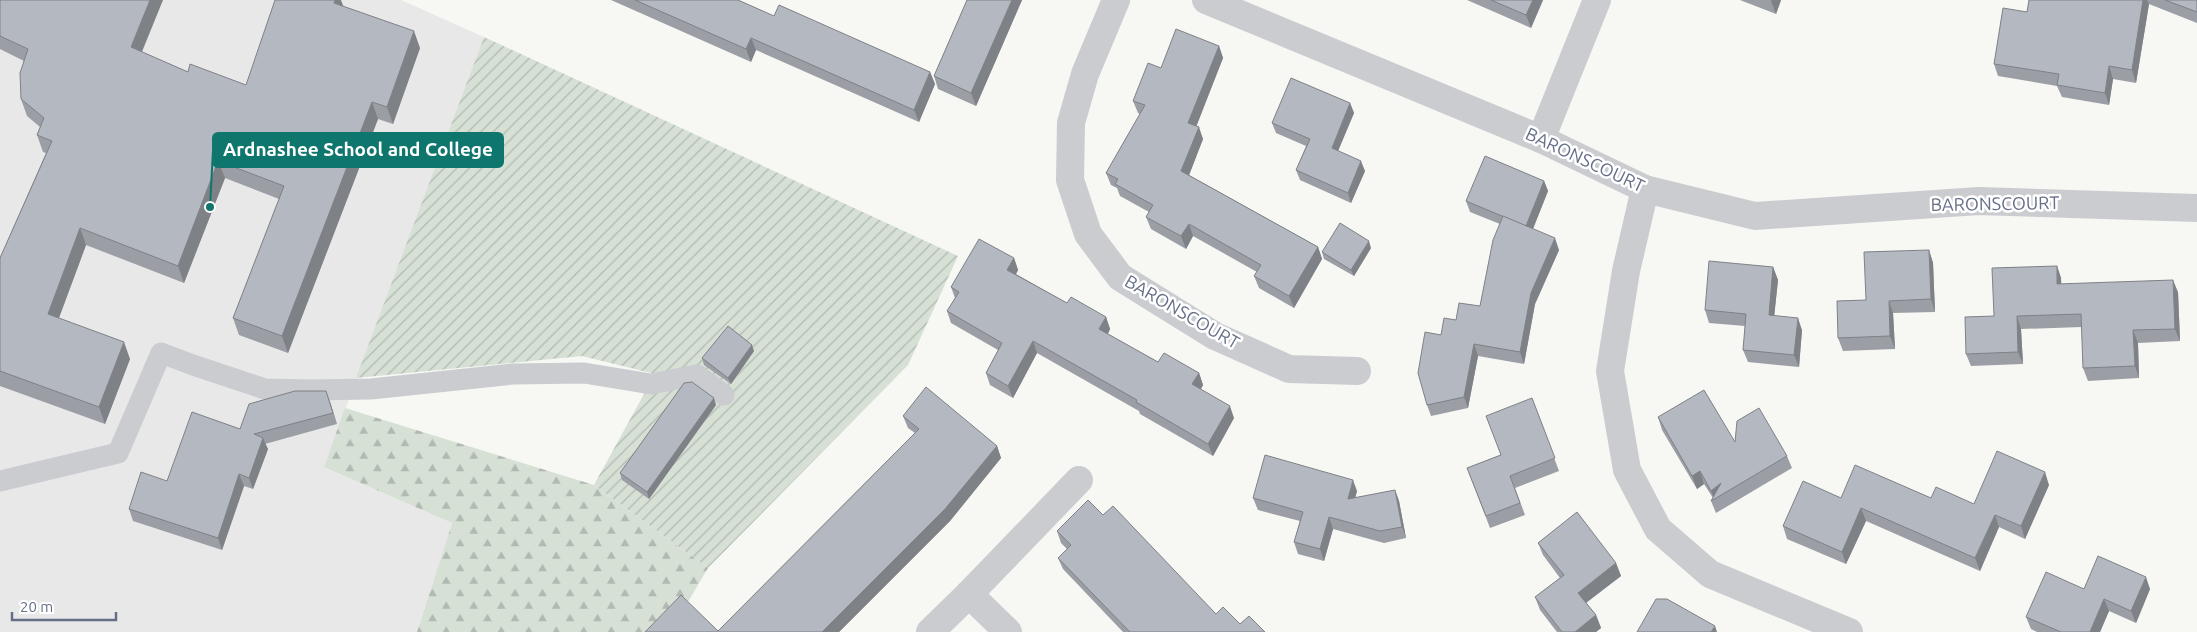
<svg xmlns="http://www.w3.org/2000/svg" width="2197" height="632" font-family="Ubuntu,sans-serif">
<defs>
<pattern id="forest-firs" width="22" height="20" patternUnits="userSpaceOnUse" patternTransform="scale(1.25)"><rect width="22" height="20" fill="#d6e0d5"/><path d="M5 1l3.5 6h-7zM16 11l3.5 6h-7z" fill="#b1bab2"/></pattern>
<pattern id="garden-furrows" width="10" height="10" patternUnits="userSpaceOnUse" patternTransform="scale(1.25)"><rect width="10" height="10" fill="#d6e0d5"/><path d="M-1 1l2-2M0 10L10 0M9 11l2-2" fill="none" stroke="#b1bab2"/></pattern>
</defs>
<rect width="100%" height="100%" fill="#f7f8f4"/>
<!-- built -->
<polygon fill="#e8e8e8" points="0,0 401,0 484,37 324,467 452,523 417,632 0,632"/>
<!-- forest -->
<polygon fill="url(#forest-firs)" points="345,408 594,485 708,568 685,607 661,632 417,632 452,523 324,467"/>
<!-- garden -->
<polygon fill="url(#garden-furrows)" points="484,37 958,256 908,365 708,568 594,485 655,374 582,356 356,378"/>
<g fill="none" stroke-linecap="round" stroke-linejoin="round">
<!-- service -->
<polyline stroke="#caccd0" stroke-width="21" points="0,481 118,453 161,353 193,365 265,389 311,390 371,389 513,374 584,373 651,384 697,375 724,395"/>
<!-- minor -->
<g stroke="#caccd0" stroke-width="28">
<polyline points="1116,0 1085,74 1071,123 1070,180 1088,234 1120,277 1215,336 1289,369 1357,371"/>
<polyline points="1206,0 1541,139 1645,189 1755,216 1979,201 2197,208"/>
<polyline points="1541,139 1597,0"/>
<polyline points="1645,189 1626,271 1610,371 1627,470 1658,529 1710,574 1849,632"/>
<polyline points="930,632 969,594"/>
<polyline points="1008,632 969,594 1079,480"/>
</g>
</g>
<!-- wall -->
<g fill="#9b9ea5">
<polygon points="0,0 142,52 188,72 246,85 343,7 420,48 393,124 378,119 288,353 239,335 233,318 279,199 225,178 184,283 86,245 59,318 130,359 105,424 0,386 0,258 46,153 43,152 37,135 40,127 27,116 21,99 24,61 0,49"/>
<polygon points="611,0 738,0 774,16 930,72 935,84 919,122 756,50 751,62"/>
<polygon points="967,0 1022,0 976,106 938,89 934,76"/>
<polygon points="1467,0 1543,0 1531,28"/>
<polygon points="1740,0 1781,0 1776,14"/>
<polygon points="2029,0 2197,0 2197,23 2149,4 2136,83 2113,79 2109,105 2062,97 2057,86 1998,76 1994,64 2027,12"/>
<polygon points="1219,46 1223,58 1196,126 1203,139 1189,175 1318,247 1322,259 1294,308 1259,288 1254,276 1257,272 1193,236 1186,249 1151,229 1146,217 1149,212 1120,196 1117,188 1111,185 1106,173 1140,114 1138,113 1133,101 1161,68"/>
<polygon points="1350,103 1354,113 1338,151 1365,171 1351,203 1300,180 1296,170 1306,146 1276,133 1272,123"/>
<polygon points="1544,181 1548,191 1533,229 1559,250 1535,304 1524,364 1478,356 1468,408 1431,416 1427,405 1441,335 1480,306 1500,224 1470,212 1466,201"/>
<polygon points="1371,248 1354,276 1324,259 1322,252"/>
<polygon points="1929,250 1933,263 1935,312 1893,313 1895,349 1843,351 1838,338 1866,300"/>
<polygon points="1014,258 1018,270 1016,274 1067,303 1106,317 1110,329 1108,334 1158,362 1199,373 1203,385 1201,389 1234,418 1213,456 1140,414 1139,411 1037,353 1013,398 990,385 986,373 998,350 951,323 947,311 955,298 951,287"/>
<polygon points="2057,266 2061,278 2061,284 2178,292 2180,341 2138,343 2139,378 2088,381 2083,368 2082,327 2021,329 2023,364 1971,366 1966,354 1994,316"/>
<polygon points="1773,267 1778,280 1774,316 1802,330 1799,367 1748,362 1743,350 1745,326 1709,323 1705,310"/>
<polygon points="754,351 731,384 704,365 702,358"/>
<polygon points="1532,398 1559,471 1515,488 1525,515 1490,528 1467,468 1500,455"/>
<polygon points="330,402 337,424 265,444 268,449 253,489 244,486 222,550 133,521 129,509 240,429"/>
<polygon points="716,405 649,499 622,480 620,473"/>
<polygon points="903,416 997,446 1001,458 950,521 839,632 645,632 718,631 915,433 908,428"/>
<polygon points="1658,417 1735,442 1787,456 1792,468 1716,513 1711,501 1713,498 1704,484 1697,489 1662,430"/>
<polygon points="2049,485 2025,539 1999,527 1980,571 1866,521 1846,564 1787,539 1783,526 1841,498 1931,498 1974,504"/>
<polygon points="1395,490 1399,501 1406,538 1384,543 1333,529 1324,561 1298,554 1294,542 1300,521 1258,510 1253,498 1357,491 1355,498"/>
<polygon points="1103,515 1216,614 1240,624 1265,632 1123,632 1063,569 1058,558 1067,549 1061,543 1057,531"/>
<polygon points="1538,543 1616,563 1621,576 1586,603 1596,615 1601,628 1596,632 1557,632 1540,610 1535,597 1560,578 1543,555"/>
<polygon points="2084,589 2150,589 2136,623 2109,611 2100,632 2037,632 2031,629 2026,617"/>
</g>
<!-- shaded-wall -->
<g fill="#7e8186">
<polygon points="150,0 163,0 137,64 131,47"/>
<polygon points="335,0 341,0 344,8 334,3"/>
<polygon points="1012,0 1022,0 976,106 971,93"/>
<polygon points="1533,0 1543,0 1531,28 1526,15"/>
<polygon points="1772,0 1781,0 1776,14 1771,1"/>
<polygon points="2143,0 2147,0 2149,4 2136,83 2132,70"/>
<polygon points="414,31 420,48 393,124 387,107"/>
<polygon points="751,38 756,50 751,62 746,49"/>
<polygon points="1219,46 1223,58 1193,135 1188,123"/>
<polygon points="2109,66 2113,79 2109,105 2105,93"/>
<polygon points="930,72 935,84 919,122 914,110"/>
<polygon points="372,102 378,119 288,353 282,336"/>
<polygon points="1350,103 1354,113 1335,158 1332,148"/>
<polygon points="1199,127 1203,139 1186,183 1181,171"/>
<polygon points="218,161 225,178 184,283 178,266"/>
<polygon points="1361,161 1365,171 1351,203 1348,193"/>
<polygon points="1544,181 1548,191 1530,236 1526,226"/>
<polygon points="1189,224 1193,236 1186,249 1181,236"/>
<polygon points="80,228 86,245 54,331 48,314"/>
<polygon points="1555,238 1559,250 1535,304 1524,364 1520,352 1531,293"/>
<polygon points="1369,241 1371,248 1354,276 1351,270"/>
<polygon points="1318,247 1322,259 1294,308 1289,296"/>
<polygon points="1929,250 1933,263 1935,312 1931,299"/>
<polygon points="1014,258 1018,270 1012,282 1007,270"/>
<polygon points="2057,266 2061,278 2062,296 2057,284"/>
<polygon points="1773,267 1778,280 1773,328 1769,315"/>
<polygon points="2173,280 2178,292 2180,341 2175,329"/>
<polygon points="1889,301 1893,313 1895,349 1890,336"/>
<polygon points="2017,316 2021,329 2023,364 2018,352"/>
<polygon points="1106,317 1110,329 1104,341 1099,329"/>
<polygon points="1798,318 1802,330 1799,367 1794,355"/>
<polygon points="2133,330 2138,343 2139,378 2135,366"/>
<polygon points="1033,341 1037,353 1013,398 1008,386"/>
<polygon points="124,342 130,359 105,424 99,407"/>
<polygon points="1474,344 1478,356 1468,408 1464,397"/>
<polygon points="752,345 754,351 731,384 728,378"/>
<polygon points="1199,373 1203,385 1197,396 1192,384"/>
<polygon points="326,391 330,402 337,424 333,413"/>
<polygon points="714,398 716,405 649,499 647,492"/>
<polygon points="1230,406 1234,418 1213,456 1208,444"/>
<polygon points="263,438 268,449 253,489 249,478"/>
<polygon points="997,446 1001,458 950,521 839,632 822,632"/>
<polygon points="1700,471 1704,484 1697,489 1692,476"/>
<polygon points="2045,472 2049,485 2025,539 2021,526"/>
<polygon points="239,474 244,486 222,550 218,538"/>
<polygon points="1353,480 1357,491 1352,510 1348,499"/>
<polygon points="1721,483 1714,499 1711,491"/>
<polygon points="1395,490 1399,501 1406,538 1402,527"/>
<polygon points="1861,508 1866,521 1846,564 1842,552"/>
<polygon points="1995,515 1999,527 1980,571 1975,558"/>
<polygon points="1329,517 1333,529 1324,561 1320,549"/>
<polygon points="1616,563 1621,576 1583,605 1578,593"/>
<polygon points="2146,577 2150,589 2136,623 2131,611"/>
<polygon points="2104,599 2109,611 2100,632 2090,632"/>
<polygon points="1596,615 1601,628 1596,632 1575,632"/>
<polygon points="1715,626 1717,632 1711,632"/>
</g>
<!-- building -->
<g fill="#b4b8c0" stroke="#7e8186">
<polygon points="0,0 150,0 131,47 188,72 190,64 246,85 275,0 335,0 334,3 414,31 387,107 372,102 282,336 233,318 284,186 218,161 178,266 80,228 48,314 124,342 99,407 0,371 0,258 52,141 37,135 44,118 21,99 20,73 28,49 0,36"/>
<polygon points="635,0 738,0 774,16 779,5 930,72 914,110 751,38 746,49"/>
<polygon points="967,0 1012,0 971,93 934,76"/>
<polygon points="1491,0 1533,0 1526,15"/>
<polygon points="2029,0 2143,0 2132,70 2109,66 2105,93 2057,85 2059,74 1994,64 2003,8 2027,12"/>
<polygon points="2165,0 2197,0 2197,12"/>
<polygon points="1176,29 1219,46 1188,123 1199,127 1181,171 1318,247 1289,296 1254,276 1261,265 1189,224 1181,236 1146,217 1153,205 1115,184 1118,179 1106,173 1145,105 1133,101 1148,63 1161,68"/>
<polygon points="1291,78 1350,103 1332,148 1361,161 1348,193 1296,170 1310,139 1272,123"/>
<polygon points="1485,156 1544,181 1526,226 1466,201"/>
<polygon points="1503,216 1555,238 1531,293 1520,352 1474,344 1464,397 1427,405 1418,373 1425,332 1441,335 1444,318 1456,320 1459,303 1480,306 1493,240"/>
<polygon points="1340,223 1369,241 1351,270 1322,252"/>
<polygon points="979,239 1014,258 1007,270 1067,303 1071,297 1106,317 1099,329 1158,362 1164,353 1199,373 1192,384 1230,406 1208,444 1136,402 1137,400 1033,341 1008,386 986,373 1002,343 947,311 959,292 951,287"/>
<polygon points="1929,250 1931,299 1889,301 1890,336 1838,338 1837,301 1866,300 1864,252"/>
<polygon points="1709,261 1773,267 1769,315 1798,318 1794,355 1743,350 1746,314 1705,310"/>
<polygon points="2057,266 2057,284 2173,280 2175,329 2133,330 2135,366 2083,368 2081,314 2017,316 2018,352 1966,354 1965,317 1994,316 1992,268"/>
<polygon points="728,326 752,345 728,378 702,358"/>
<polygon points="692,382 714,398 647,492 620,473 684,383"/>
<polygon points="926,387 997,446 945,509 822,632 645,632 681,595 718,631 919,429 903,416"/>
<polygon points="1704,390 1735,442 1737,421 1759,408 1787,456 1711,501 1721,483 1711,491 1700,471 1692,476 1658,417"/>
<polygon points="295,391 326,391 333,413 254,434 263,438 249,478 239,474 218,538 129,509 141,472 167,481 192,412 240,429 249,404"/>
<polygon points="1532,398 1555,458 1510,476 1520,503 1486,516 1467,468 1501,455 1486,416"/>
<polygon points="1997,451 2045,472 2021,526 1995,515 1975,558 1861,508 1842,552 1783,526 1803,481 1841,498 1855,465 1931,498 1936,487 1974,504"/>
<polygon points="1265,455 1353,480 1348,499 1395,490 1402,527 1380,531 1329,517 1320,549 1294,542 1303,512 1253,498"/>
<polygon points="1088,500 1103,515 1113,506 1216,614 1223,607 1240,624 1249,616 1265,632 1130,632 1058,558 1071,545 1057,531"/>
<polygon points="1577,512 1616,563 1578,593 1596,615 1575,632 1562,632 1535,597 1564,575 1538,543"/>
<polygon points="2098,556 2146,577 2131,611 2104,599 2090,632 2061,632 2026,617 2046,572 2084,589"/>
<polygon points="1656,599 1667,599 1715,626 1711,632 1637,632"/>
</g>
<g text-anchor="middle" stroke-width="5" stroke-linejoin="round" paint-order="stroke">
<!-- street labels -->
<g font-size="18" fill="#656f87" stroke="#fff">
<text transform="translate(1585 160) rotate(25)" y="6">BARONSCOURT</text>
<text transform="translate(1995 204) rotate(-1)" y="6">BARONSCOURT</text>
<text transform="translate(1182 312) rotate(30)" y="6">BARONSCOURT</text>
</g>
</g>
<!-- callouts -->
<path fill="none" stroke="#0f766e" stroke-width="2" d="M210 207L213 150"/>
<circle fill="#0f766e" stroke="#fff" stroke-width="2" cx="210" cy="207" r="5"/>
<rect fill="#0f766e" stroke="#0f766e" stroke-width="2" x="213" y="133" width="290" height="34" rx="5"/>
<g font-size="19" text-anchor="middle" font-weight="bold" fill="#fff">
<text x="358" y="156">Ardnashee School and College</text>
</g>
<!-- scale -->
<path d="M12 612v8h104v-8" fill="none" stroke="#656f87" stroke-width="2.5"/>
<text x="20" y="612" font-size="15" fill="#656f87" stroke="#ffffff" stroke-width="4" paint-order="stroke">20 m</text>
</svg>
